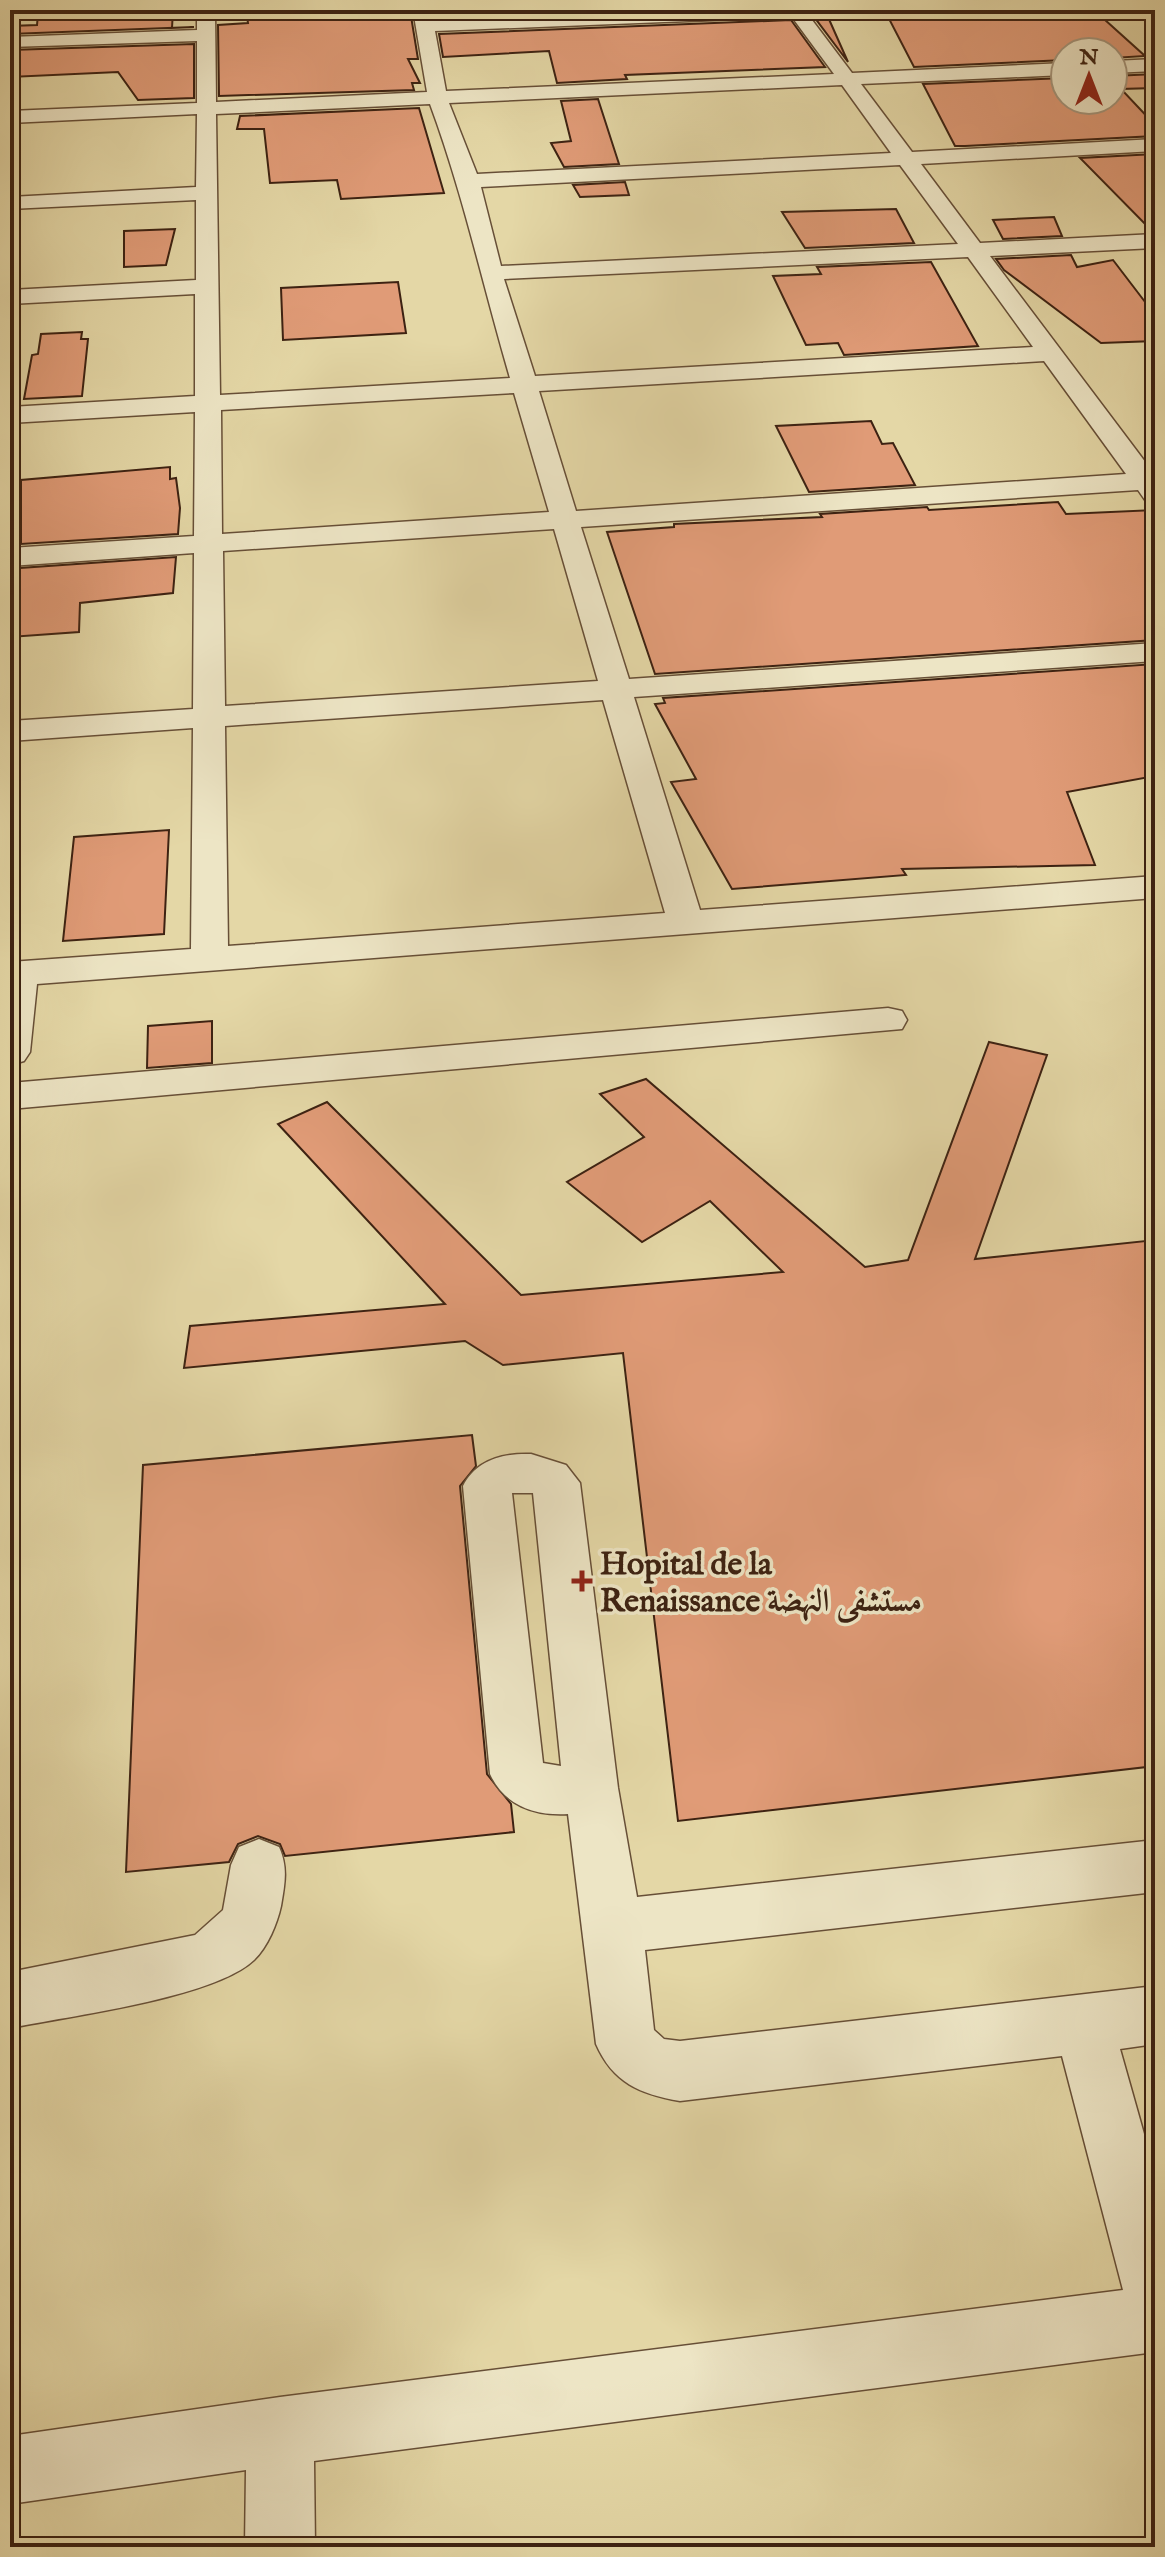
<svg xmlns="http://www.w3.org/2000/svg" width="1165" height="2557" font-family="'IM FELL English',Amiri,serif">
<rect width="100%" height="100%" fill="#e4d7a6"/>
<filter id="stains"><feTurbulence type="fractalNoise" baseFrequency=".0025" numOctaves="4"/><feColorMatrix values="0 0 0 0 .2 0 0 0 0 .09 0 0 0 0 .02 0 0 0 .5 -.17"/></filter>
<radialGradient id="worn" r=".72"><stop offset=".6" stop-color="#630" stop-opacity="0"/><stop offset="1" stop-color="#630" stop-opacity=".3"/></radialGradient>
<!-- building -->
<g fill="#e09b77" stroke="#3d2212" stroke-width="2">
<polygon points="127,10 173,10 172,28 194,27 10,34 10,26 37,25 38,14"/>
<polygon points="246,10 410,10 418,59 408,59 420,83 412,83 414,90 219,96 218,25 248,23"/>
<polygon points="434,10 613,10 435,17"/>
<polygon points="954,10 1094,10 1145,56 1113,58 1113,52 1065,52 1065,60 914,67 886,13"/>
<polygon points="828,17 848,62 815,18"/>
<polygon points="791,20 825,67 625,75 627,79 557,83 549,51 443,57 439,34"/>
<polygon points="194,44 194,98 138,100 118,72 10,77 10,50"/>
<polygon points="1155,74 1155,88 1121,89 1155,125 1155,136 965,146 955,146 923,84 1065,78 1065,100 1113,100 1113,76"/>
<polygon points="598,99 619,164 564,167 551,143 571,141 561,101"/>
<polygon points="419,108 444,193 341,199 337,180 270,183 264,129 237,129 240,116"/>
<polygon points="1155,154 1155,231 1152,231 1080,158"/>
<polygon points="625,182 629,195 580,197 573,185"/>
<polygon points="896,209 914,243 805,248 782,212"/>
<polygon points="1054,217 1062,236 1003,239 993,220"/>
<polygon points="175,229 166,265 124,267 124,231"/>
<polygon points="1071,255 1077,267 1113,260 1155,315 1155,341 1101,343 1004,270 996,259"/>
<polygon points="931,262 978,346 844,355 838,343 806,345 773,276 821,274 817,267"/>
<polygon points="398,282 406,333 283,340 281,288"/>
<polygon points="82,332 81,339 88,339 82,396 24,399 32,355 38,354 41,334"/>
<polygon points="871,421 882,444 893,443 915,485 809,492 776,426"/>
<polygon points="170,467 170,479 176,478 180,508 178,534 21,544 21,480"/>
<polygon points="1058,502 1066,514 1155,510 1155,640 655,674 607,532 674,527 674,524 822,517 820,514 927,507 929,510"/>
<polygon points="176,557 173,593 80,603 79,632 10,637 10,597 20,596 20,568"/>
<polygon points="1155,664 1155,776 1067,792 1095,865 902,869 906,875 732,889 671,782 696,779 655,704 665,703 663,698"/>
<polygon points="169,830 164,934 63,941 74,837"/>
<polygon points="212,1021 212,1063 147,1068 148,1026"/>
<polygon points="989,1042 1047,1055 975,1259 1155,1240 1155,1766 678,1821 623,1353 503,1365 465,1341 184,1368 190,1326 445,1304 278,1124 327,1102 521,1295 783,1272 710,1201 642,1242 567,1182 644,1137 600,1094 646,1079 865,1267 908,1260"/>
<polygon points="472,1435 476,1466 460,1486 487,1774 511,1804 514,1832 285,1856 280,1844 258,1836 238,1844 229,1862 126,1872 143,1465"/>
</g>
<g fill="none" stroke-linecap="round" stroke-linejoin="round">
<defs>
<g id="minor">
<path d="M 197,10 L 215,10 L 216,102 L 427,92 L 413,10 L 431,10 L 433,20 L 690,10 L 831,10 L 828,14 L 809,16 L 852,73 L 1065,63 L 1065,75 L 861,84 L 912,152 L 1155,139 L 1155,151 L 921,164 L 980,243 L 1155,234 L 1155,248 L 990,256 L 1155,475 L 1155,502 L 1145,500 L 1138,490 L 581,527 L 629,679 L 1155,643 L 1155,661 L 634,697 L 700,910 L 1155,876 L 1155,898 L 37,984 L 30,1052 L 24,1061 L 10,1065 L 10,962 L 191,949 L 193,728 L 10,741 L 10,721 L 193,709 L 194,553 L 10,566 L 10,548 L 194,536 L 195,412 L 10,423 L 10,407 L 195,396 L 195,294 L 10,304 L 10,290 L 196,280 L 196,200 L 10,209 L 10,197 L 196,187 L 197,114 L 10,123 L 10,111 L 197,103 L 197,41 L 10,47 L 10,37 L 197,30 ZM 792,17 L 834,74 L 446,91 L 435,31 ZM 842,85 L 891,153 L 477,174 L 449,103 ZM 430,104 C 463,193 483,286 510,378 L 220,395 L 216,114 ZM 900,165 L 958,244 L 501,266 L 481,187 ZM 968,257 L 1033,347 L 535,376 L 504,279 ZM 1044,361 L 1126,474 L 576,511 L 539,391 ZM 514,393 L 549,512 L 222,534 L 221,410 ZM 554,529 L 598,681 L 225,706 L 223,551 ZM 603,700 L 665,913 L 228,946 L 225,726 Z"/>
<polygon points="1155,59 1155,71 1113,73 1113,61"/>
<polygon points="888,1008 902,1011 907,1020 902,1029 10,1109 10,1083"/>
<path d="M 531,1454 L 566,1465 L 580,1483 L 618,1788 L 637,1897 L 1155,1840 L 1155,1892 L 645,1950 L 654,2030 L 664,2039 L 680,2041 L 1155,1986 L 1155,2044 L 1120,2049 L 1155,2173 L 1155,2352 L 314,2461 L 315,2547 L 245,2547 L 246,2470 L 10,2504 L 10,2436 L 280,2397 L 1123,2290 L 1062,2056 L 680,2101 C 640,2094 613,2083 596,2044 L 568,1814 C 534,1816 504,1805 490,1774 L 463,1486 C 476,1460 503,1453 531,1454 ZM 512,1493 L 533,1493 L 561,1766 L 543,1763 Z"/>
<path d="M 259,1839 L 279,1847 C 288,1867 285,1883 281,1906 C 277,1924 268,1946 254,1960 C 214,1998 69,2016 10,2028 L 10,1972 L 195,1935 L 223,1910 L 231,1865 L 239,1847 Z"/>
</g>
</defs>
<!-- minor casing -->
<use href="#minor" stroke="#674f37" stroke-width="3"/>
<!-- minor -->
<use href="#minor" fill="#ede5c5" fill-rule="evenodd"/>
</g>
<!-- markers -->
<path fill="#8f2418" stroke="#ede5c5" stroke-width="3" d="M578 1569h8v8h8v8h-8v8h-8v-8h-8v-8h8z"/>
<g text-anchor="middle" stroke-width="7" stroke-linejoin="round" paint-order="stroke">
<!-- poi labels -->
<g font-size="32" font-weight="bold" fill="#3d2212" stroke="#ede5c5" text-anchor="start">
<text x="600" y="1574">Hopital de la<tspan x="600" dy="37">Renaissance مستشفى النهضة</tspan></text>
</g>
</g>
<!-- margin -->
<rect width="1165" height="2557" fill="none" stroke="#e4d7a6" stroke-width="40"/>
<rect x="12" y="12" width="1141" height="2533" fill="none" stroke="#3d2212" stroke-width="4"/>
<rect x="20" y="20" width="1125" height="2517" fill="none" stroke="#3d2212" stroke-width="2"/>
<!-- north arrow -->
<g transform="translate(1089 76)"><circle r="38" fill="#ede5c5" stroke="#a7977d" stroke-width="2"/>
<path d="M0-6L14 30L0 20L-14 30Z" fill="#8f2418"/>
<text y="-12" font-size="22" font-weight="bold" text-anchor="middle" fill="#3d2212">N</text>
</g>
<rect width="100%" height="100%" filter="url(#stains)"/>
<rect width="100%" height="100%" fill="url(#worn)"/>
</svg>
